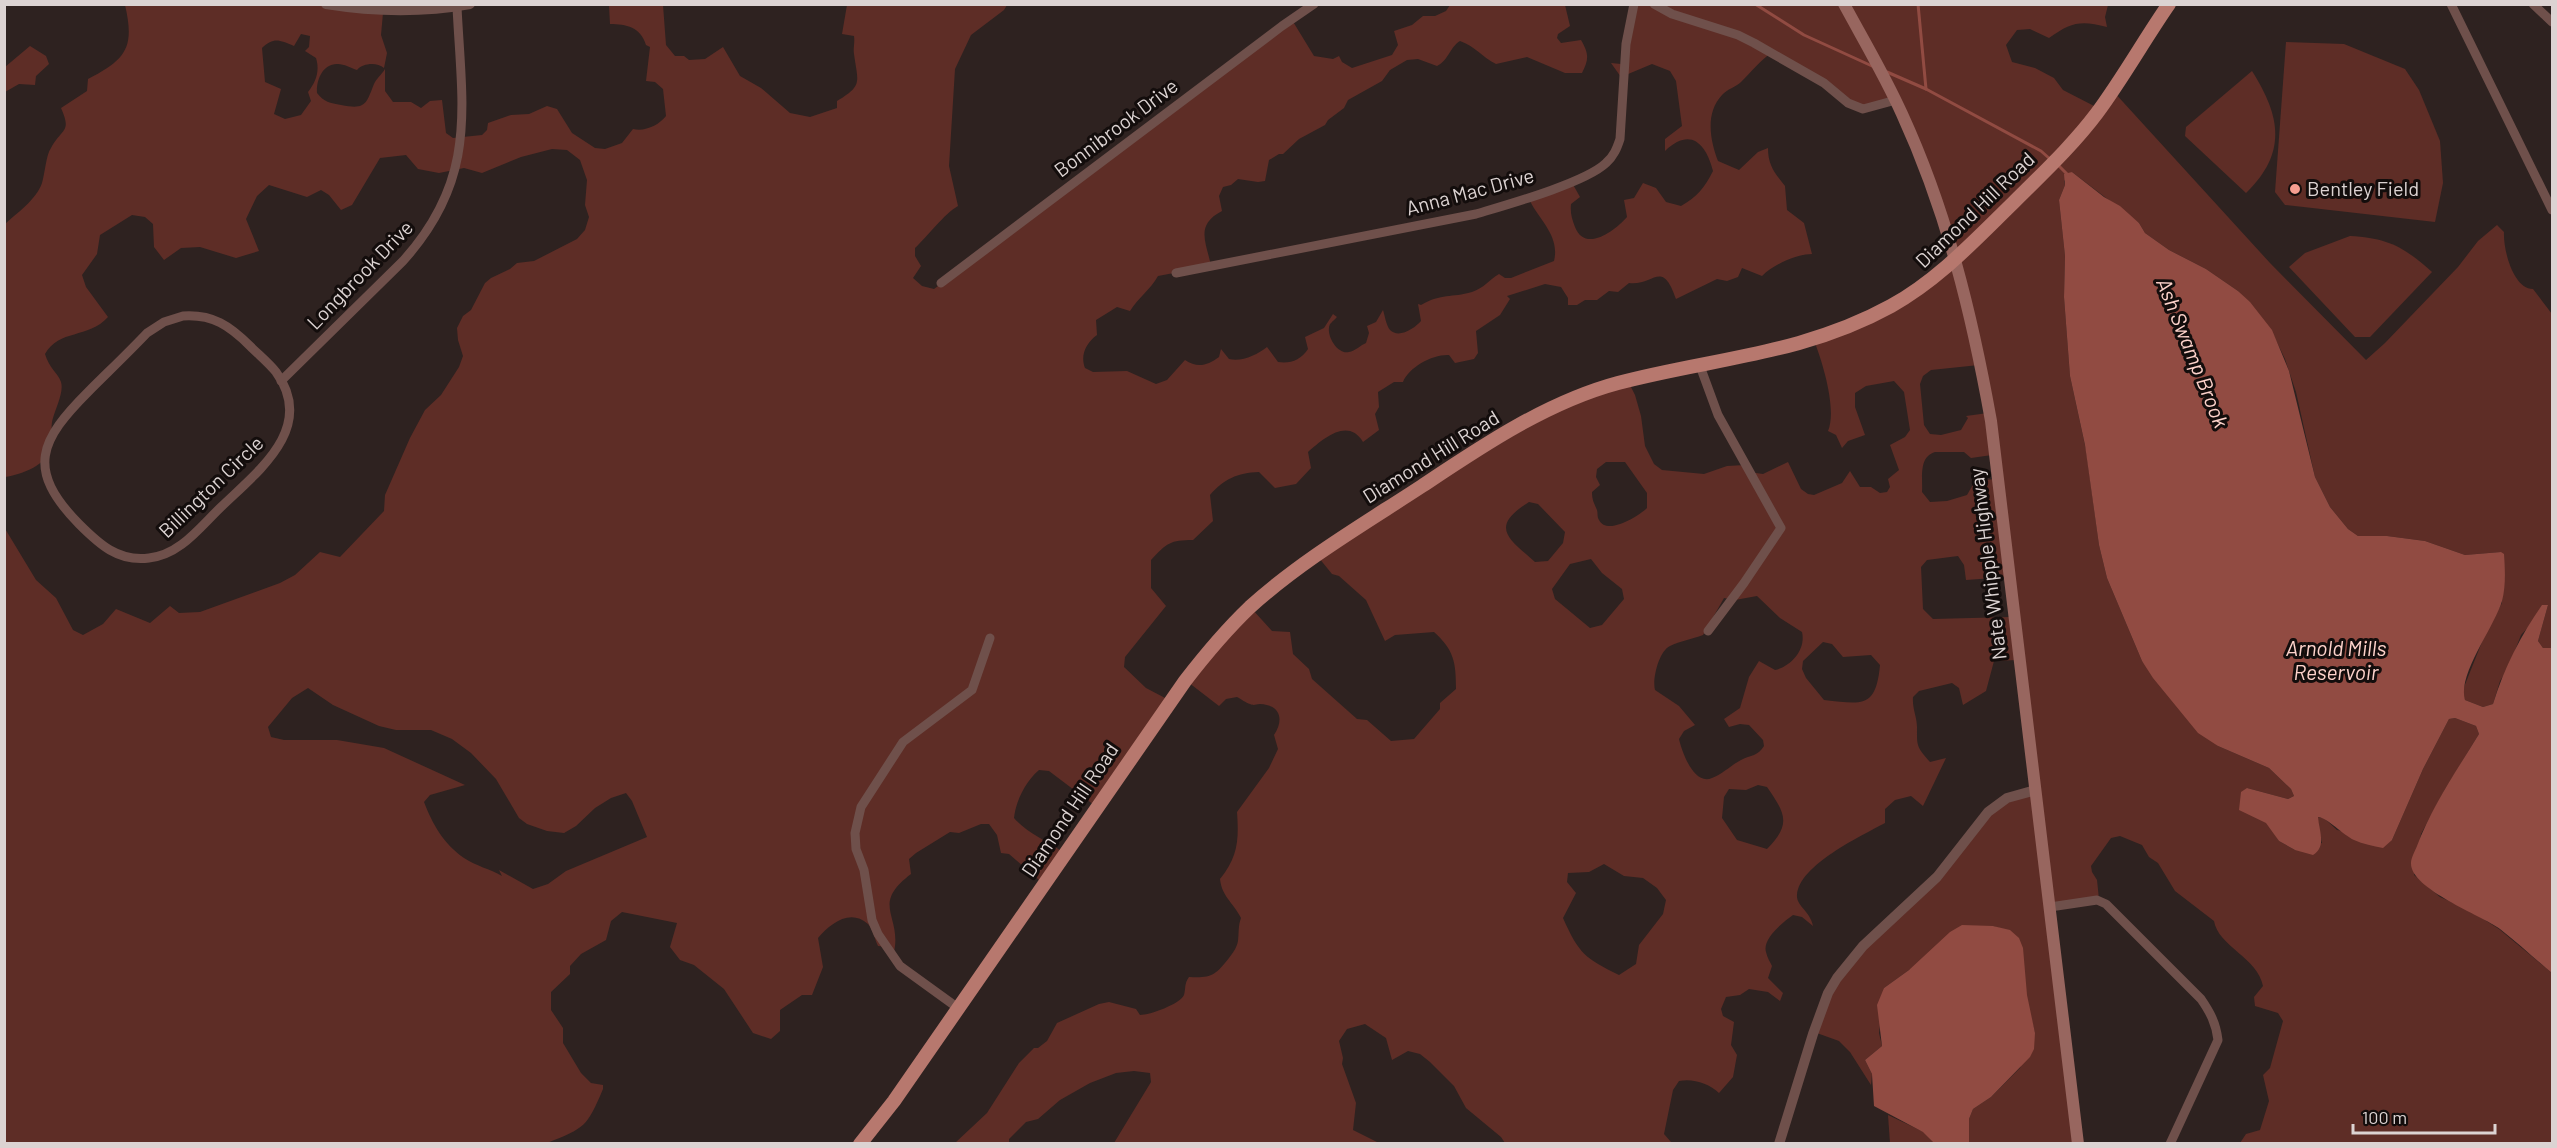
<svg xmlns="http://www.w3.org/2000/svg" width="2557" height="1148" font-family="Barlow,sans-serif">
<rect width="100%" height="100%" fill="#2e2220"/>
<!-- green -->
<g fill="#5e2d26" fill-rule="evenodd">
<path d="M 125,5 L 479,5 L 441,11 L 383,13 L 381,35 L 387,53 L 384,68 C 377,62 363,63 357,70 C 351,68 344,64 338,64 C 323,63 316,80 317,93 C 324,102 330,103 341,105 C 366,110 366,104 374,84 C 376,79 382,74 385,69 L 385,91 L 393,102 L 411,102 L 421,108 L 430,101 L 442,100 L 446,133 L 453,138 L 482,135 L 487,130 L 488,123 L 511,115 L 529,114 L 547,106 L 557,109 L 572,133 L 595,148 L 605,149 L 622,143 L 633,129 C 645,132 659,125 666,116 L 663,89 L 655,82 L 646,81 L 650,47 L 646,45 C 641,27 626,24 610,24 L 609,5 L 663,5 L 666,45 L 675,56 L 684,56 L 689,60 L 705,59 L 723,47 L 740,76 L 761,88 L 790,113 L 810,117 L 837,108 L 837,101 C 863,85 858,83 854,54 C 853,48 855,43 854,36 L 842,34 L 847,5 L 1007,5 L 1004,10 L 971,35 L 955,69 L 949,166 L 958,206 C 944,214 928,236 915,248 L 915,256 L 921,266 L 913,278 L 922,286 L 934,289 L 1292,20 L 1314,56 L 1333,59 L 1339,56 L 1342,62 L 1352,68 L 1392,55 L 1398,45 L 1394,31 L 1412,25 L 1423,16 L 1435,16 L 1446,11 L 1450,5 L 1565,5 L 1570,26 L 1558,34 L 1557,38 L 1561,43 L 1581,40 C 1589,54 1589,59 1582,73 L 1565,73 L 1527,57 L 1496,64 C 1482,57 1475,46 1460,41 C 1449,48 1449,60 1437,66 L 1418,59 L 1407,60 L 1390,70 L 1382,81 L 1348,100 L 1344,108 L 1328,120 L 1325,125 L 1299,139 L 1283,154 L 1279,154 L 1269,160 L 1265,181 L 1258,182 L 1238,179 L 1231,185 L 1223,187 L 1219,196 L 1222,211 C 1195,225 1206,241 1211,266 L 1158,276 C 1150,290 1139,297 1130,311 L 1117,307 L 1096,320 L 1097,335 C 1086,343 1080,355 1085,368 L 1093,372 L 1127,371 L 1156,384 L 1167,380 L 1185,360 C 1197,368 1207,366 1219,357 L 1221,349 L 1229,359 C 1242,362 1257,355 1267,347 L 1278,362 C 1290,364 1301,360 1308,349 L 1305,337 L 1324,328 L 1333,314 L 1337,317 C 1336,318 1331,323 1330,324 C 1325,334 1337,355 1349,352 C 1355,351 1361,345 1366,343 L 1369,333 L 1367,326 L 1376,322 L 1383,310 C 1385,316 1386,325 1390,330 C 1399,339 1415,328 1421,321 L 1418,304 L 1421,305 C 1442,293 1451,298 1472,292 C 1484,288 1489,280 1499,274 L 1505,278 L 1511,278 L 1554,261 C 1560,236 1540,221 1530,201 L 1571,181 L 1580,197 L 1571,204 C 1570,213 1572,219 1575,227 C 1585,253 1615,231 1627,217 L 1624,200 L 1634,198 L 1643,183 L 1656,188 L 1666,202 L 1681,206 C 1697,197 1705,187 1713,171 C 1706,143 1690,127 1665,151 L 1665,139 L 1682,126 L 1676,81 L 1670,71 L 1652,64 L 1621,77 L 1611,63 L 1621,64 L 1632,5 L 2108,5 L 2105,17 L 2107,27 C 2081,20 2071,22 2049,38 L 2030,29 L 2017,30 L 2006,45 L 2012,62 L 2035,68 L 2054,78 L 2063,90 L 2096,107 L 2113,91 L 2270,263 L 2366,360 L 2385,343 L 2458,267 L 2478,241 L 2497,225 L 2504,232 C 2503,249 2513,289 2533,289 L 2552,314 L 2552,648 L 2543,648 L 2538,641 L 2548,605 L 2521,635 L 2508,668 L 2500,681 L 2493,704 L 2483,707 L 2465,700 L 2462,692 L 2484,637 L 2502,603 L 2501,552 L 2465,555 L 2425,541 L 2387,536 L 2358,536 L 2348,529 L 2330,507 L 2315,477 L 2296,392 L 2285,359 L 2271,330 L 2238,291 L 2206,269 L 2169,250 L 2145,233 L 2139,223 L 2072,172 L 2064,181 L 2065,185 L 2059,200 L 2065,256 L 2064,297 L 2070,376 L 2086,450 L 2099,545 L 2107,578 L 2142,661 L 2218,746 L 2269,768 L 2291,789 L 2294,796 L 2288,799 L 2247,788 L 2279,841 L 2295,850 L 2322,843 L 2317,817 L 2324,818 L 2337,830 L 2392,840 L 2423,769 L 2449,719 L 2455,718 L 2476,726 L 2479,734 L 2444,791 L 2421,834 L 2414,875 L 2440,897 L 2469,910 L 2499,929 L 2552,973 L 2552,1143 L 2240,1143 L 2246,1134 L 2260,1130 L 2269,1101 L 2263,1075 L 2270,1068 L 2283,1021 L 2278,1013 L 2255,1006 L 2254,997 L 2263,986 C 2258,958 2218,946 2214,921 L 2175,891 L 2158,863 L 2149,857 L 2142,845 L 2120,836 L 2111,838 L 2091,866 L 2092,872 L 2097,880 L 2099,899 L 2048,911 L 2076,1143 L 1969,1143 L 1969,1119 L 1973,1109 L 1991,1097 L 2020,1068 L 2035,1033 L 2009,931 L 1993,926 L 1909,970 L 1884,988 L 1879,1033 L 1882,1046 L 1865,1060 L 1872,1074 L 1871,1085 L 1850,1052 L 1839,1041 L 1814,1032 L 1834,979 L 1904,910 L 1986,812 L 2031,793 L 2017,660 L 1994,661 L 1986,691 L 1963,705 L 1959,688 L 1952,683 L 1919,691 L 1913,697 C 1912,708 1917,717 1917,727 C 1917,746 1916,746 1930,762 L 1946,758 L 1923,806 L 1911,796 L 1895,800 L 1885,809 L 1885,823 C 1861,836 1799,865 1797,895 C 1796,906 1810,911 1813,926 L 1802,917 L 1793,915 C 1783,922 1762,939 1766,952 C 1767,957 1770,962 1772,966 L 1768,978 L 1783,993 L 1780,1001 L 1768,992 L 1749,989 L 1740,995 L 1726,997 L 1721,1009 L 1723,1016 L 1734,1022 L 1731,1045 L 1737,1055 L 1733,1077 L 1719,1093 C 1709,1083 1692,1078 1679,1081 L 1673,1090 L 1664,1134 L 1671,1142 L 1676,1143 L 1505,1143 L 1501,1137 L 1466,1108 L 1454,1086 L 1430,1062 L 1420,1054 L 1408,1051 L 1392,1060 L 1386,1038 L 1365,1024 L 1347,1029 L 1339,1041 L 1343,1058 L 1342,1064 L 1356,1103 L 1353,1130 L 1379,1143 L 1114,1143 L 1151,1082 L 1150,1073 L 1134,1071 L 1116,1073 L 1090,1083 L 1060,1100 L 1038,1119 L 1026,1122 L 1009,1139 L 1009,1143 L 955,1143 L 987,1113 L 1019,1063 L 1034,1048 L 1038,1048 L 1047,1041 L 1057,1023 L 1099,1004 L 1109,1002 L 1136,1009 L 1140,1015 C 1150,1015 1180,1004 1184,995 C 1186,988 1184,984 1189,977 C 1211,978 1215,976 1229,958 C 1233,953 1237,947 1238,941 C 1239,933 1238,926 1241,918 C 1233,902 1222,897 1220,879 C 1238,857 1239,840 1237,812 L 1269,768 L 1278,749 L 1274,735 C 1284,720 1281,705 1260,704 C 1255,704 1255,706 1250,704 C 1246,703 1241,699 1237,697 L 1226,699 L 1219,706 L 1184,679 L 1252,609 L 1272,631 L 1290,632 L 1293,654 L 1309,669 L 1312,679 L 1357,719 L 1367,720 L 1391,741 L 1414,739 L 1440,709 L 1440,703 L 1456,689 C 1456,662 1454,650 1434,632 L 1395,635 L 1385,641 L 1366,600 L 1339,576 L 1332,574 L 1319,558 L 1439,481 L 1572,400 L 1629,383 L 1635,395 L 1641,416 L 1645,446 L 1654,464 L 1662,470 L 1704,474 L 1727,466 L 1745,465 L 1749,472 L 1763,474 L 1788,462 L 1801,489 L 1808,494 L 1814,495 L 1842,483 L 1850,471 L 1860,487 L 1871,487 L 1880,493 L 1887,492 L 1890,487 L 1888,479 L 1899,470 L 1890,445 L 1905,437 L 1910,430 L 1904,392 L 1894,381 L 1866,386 L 1855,393 L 1855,407 L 1865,435 L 1848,441 L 1842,448 L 1836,435 L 1828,431 C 1837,410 1823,364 1815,343 L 1954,262 L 1895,102 L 1863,108 L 1772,52 C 1760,61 1752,71 1741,82 C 1736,87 1727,89 1722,95 C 1705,113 1710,140 1718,161 L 1739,170 L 1758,152 L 1768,148 C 1768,165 1774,172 1785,186 L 1787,210 L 1804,223 L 1812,254 C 1796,254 1773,265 1762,276 L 1742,268 L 1738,277 L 1727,281 L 1717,279 L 1676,299 C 1662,258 1654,286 1629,283 L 1618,292 L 1609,291 L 1597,300 L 1585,300 L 1577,305 L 1568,305 L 1568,298 L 1561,287 L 1545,284 L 1507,296 L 1510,299 L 1500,315 L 1476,331 L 1478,353 L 1474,359 L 1455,363 L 1449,355 C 1433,354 1409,367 1403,382 L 1394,382 L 1378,392 L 1379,407 L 1375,414 L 1379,430 L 1363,442 C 1348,417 1323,439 1308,452 L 1311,468 L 1296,484 L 1275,488 L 1259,472 C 1237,473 1224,479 1210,495 L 1213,521 L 1193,540 C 1170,540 1167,543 1151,560 L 1151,588 L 1166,606 L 1125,657 L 1124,667 L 1146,688 L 1167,699 L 1094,805 L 1049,771 L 1039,770 C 1025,782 1016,801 1014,818 C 1027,833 1047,841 1063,852 L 1039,880 L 1009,854 L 1001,853 L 997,835 L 989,824 L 981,824 L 959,833 L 950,832 L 916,853 L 909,859 L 911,874 C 870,905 902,915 894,952 L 888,947 L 878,946 C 875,940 873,929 868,924 C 850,908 830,924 818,938 L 823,967 L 812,995 L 802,995 L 780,1010 L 780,1031 L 771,1039 L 753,1033 L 724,989 L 694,965 L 680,960 L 670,947 L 677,923 L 622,912 L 611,921 L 606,940 L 581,954 L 570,966 L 570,974 L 551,992 L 551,1010 L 563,1028 L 563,1043 L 581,1073 L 591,1083 L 603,1085 L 603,1089 C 587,1127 585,1128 547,1143 L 5,1143 L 4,527 L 36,580 L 56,598 L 73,630 L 83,635 L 103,624 L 116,609 L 150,623 L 170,606 L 179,613 L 200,612 L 280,583 L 295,575 L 320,552 L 340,557 L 384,511 L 385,495 L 410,438 L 425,410 L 441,395 L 459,367 L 463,356 L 458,340 L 457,328 L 463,316 L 471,310 L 485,283 L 491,278 L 510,269 L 517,263 L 534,261 L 577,239 L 585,230 L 589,217 L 585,205 L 587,180 L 580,160 L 567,150 L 552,149 L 521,157 L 482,173 L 464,168 L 439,173 L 418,169 L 406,155 L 380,158 L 352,205 L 341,210 L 329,195 L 321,190 L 307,197 L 269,185 L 257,196 L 246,219 L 259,251 L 236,258 L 200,247 L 181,248 L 164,260 L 154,247 L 153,224 L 145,217 L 132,215 L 100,235 L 97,254 L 82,275 L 86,287 L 108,317 C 88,339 59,329 45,354 C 49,368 58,373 61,382 C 64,392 56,407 53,418 C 50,427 53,436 51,445 C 48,466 22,474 5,477 L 5,224 C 17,213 36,200 42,183 C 45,173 46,155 51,148 C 62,128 72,133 61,108 L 87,91 L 88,79 C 126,59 135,48 125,5 ZM 301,34 L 310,36 L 309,47 L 305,51 L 316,58 C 320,71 316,82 308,92 L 311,101 L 301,115 L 285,119 L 274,114 L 281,89 L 265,82 L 262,48 C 274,37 279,40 294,46 ZM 1979,365 L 1988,413 L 1966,416 L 1968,418 L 1961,430 L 1941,435 L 1930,434 L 1924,425 L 1920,384 L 1923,376 L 1931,370 ZM 1935,452 L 1964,452 L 1971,458 L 1992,455 L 1995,479 L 1975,481 L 1967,495 L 1947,501 L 1930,502 L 1922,492 C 1923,479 1918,457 1935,452 ZM 1606,462 L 1625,462 L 1647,493 L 1647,508 C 1639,516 1607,536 1599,520 C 1597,517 1598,514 1597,510 C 1594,503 1592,500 1592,492 L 1600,485 L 1596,477 L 1597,469 ZM 1529,502 L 1538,504 L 1565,532 L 1563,543 L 1548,561 L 1535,562 C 1508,538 1489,527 1529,502 ZM 1958,556 L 1964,565 L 1966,580 L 2007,577 L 2010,617 L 1933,619 L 1923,609 L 1921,567 L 1927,560 ZM 1591,559 L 1602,573 L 1622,589 L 1624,599 L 1602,625 L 1590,628 L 1555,599 L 1552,589 L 1570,564 ZM 1757,596 L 1780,618 L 1802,632 C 1806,649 1792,666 1775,670 L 1759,661 L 1749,677 L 1740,708 L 1724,719 L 1729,727 L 1740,724 L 1749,725 L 1763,740 L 1764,746 C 1758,756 1751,755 1741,760 C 1731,765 1723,774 1712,778 C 1694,786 1682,752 1679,739 L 1684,731 L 1695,725 L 1679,706 L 1655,690 C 1652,679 1659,651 1670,646 C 1680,641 1692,639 1703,635 L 1724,598 L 1735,600 ZM 1823,642 L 1832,644 L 1843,657 L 1871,655 L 1880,665 C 1876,709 1862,704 1824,700 L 1806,678 L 1802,669 L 1803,661 ZM 308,688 L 333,705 L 379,726 L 396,730 L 431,730 L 452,739 L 471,753 L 496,779 L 519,818 L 527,824 L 547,831 L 564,833 L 576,826 L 595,808 L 611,798 L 626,793 L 632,801 L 647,837 L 566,871 L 548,884 L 533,889 L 499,870 L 502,876 C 490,869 476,866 464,858 C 443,843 433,825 424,802 L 430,795 L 465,785 L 384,748 L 337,740 L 284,740 L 271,737 L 268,727 L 292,698 ZM 1758,785 L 1767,787 C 1785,813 1792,824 1767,849 L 1737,840 L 1722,818 L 1724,797 L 1729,789 L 1746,790 ZM 1604,864 L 1624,876 L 1643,878 L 1657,888 L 1666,900 L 1663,914 L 1639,945 L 1636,964 L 1619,975 C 1585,958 1579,954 1563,918 L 1576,893 L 1567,882 L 1568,873 L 1589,872 Z"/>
<polygon points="2286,42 2344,44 2405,69 2419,90 2440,141 2443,183 2435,222 2285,205 2275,192"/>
<polygon points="30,46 46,56 49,64 36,76 35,85 19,84 5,92 5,67"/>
<path d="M 2252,71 C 2281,117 2287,153 2246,193 L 2185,136 L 2186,127 Z"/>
<path d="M 2350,236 C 2388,238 2404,247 2432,272 L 2370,337 L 2355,337 L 2289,267 L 2305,253 Z"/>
<polygon points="1888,1115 1924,1132 1934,1143 1890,1143"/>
</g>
<!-- water -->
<g fill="#914b42">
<path d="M 2072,172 L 2104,197 L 2120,206 L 2139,223 L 2145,233 L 2169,250 L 2206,269 L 2238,291 L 2250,302 L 2272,330 L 2289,371 L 2315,477 L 2330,507 L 2348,529 L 2358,536 L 2387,536 L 2425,541 L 2465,555 L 2501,552 L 2504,554 C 2505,569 2506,586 2502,601 C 2495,626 2457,675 2465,700 L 2483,707 L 2493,704 C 2504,668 2521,635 2542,605 L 2548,605 L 2538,641 L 2543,648 L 2552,648 L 2552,973 C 2535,959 2518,943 2500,929 C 2481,915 2410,889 2411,863 C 2411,858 2415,851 2417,846 C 2432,806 2457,770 2479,734 L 2476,726 L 2455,718 L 2449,719 L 2423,769 L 2392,840 L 2383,848 C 2373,846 2363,844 2354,840 C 2343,835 2328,818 2318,817 C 2319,831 2327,846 2313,855 L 2295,850 L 2279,841 L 2266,823 L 2239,810 L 2241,792 L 2247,788 L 2288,799 L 2294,796 L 2291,789 L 2269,768 L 2218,746 L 2198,733 L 2153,678 L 2142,661 L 2107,578 L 2099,545 L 2085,445 L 2070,376 L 2064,297 L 2065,256 L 2059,200 L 2065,185 L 2064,174 Z"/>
<polygon points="1962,925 1993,926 2010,930 2019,938 2023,948 2027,995 2035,1033 2034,1049 2030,1057 1991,1097 1973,1109 1969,1119 1969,1143 1934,1143 1923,1132 1874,1106 1872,1074 1865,1060 1882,1046 1877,1005 1884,988 1909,970 1950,932"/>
</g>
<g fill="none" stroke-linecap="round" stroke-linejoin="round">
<!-- stream -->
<g stroke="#914b42" stroke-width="3">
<polyline points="1755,4 1804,35 1872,66"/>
<polyline points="1918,4 1926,89"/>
<polyline points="1887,72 1926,89 2041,151 2050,159"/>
<polyline points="2058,165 2068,175"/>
</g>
<!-- minor -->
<g stroke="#6f504b" stroke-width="9">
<polyline points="1654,4 1672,14 1738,35 1754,43 1824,83 1848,103 1863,109 1896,100"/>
<polyline points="2451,4 2552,210"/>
<polyline points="2533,4 2552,22"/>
<path d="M 1176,273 L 1476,214 C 1506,205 1585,183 1606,163 C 1614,156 1617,148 1620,139 L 1626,44 L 1634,4"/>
<polyline points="941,283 1282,26 1314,4"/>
<path d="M 183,316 C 213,314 230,326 250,346 C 259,355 269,363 276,372 C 317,428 257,472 221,507 C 200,527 180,555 149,558 C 118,562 99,544 79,524 C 25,469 40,440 89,391 C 108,372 128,353 147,333 L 164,322 Z"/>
<polyline points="1700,366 1718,415 1781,528 1744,583 1708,631"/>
<path d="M 281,381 L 403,261 C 478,178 462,108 457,7"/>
<path d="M 2050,907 L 2097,900 L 2106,904 L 2201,999 C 2210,1012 2216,1023 2218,1040 L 2170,1144"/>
<polyline points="958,1008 900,966 878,934 872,920 864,870 856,849 855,833 861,807 903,742 972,690 990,638"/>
</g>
<!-- tertiary -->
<g stroke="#6f504b" stroke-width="10">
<path d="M 326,4 C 376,12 421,13 470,4"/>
<polyline points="1779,1144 1813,1034 1828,993 1837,978 1863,946 1937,877 1988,812 2007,798 2036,790"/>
</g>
<!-- secondary -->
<path stroke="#98665f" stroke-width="12" d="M 1844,4 C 1864,41 1885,76 1902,114 C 1947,212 1972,315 1991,421 L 2078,1144"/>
<!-- primary -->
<path stroke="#b7786e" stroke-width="14" d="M 860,1144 L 894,1101 L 1185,681 C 1205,655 1226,630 1250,607 C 1302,560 1364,524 1422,486 C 1482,446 1547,402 1618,383 C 1712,358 1802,355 1891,306 C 1938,280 1974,241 2013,203 C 2042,174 2073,145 2097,113 C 2123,78 2144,40 2169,4"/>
</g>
<!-- markers -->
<circle fill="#f59d90" stroke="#130d0c" stroke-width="2" cx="2295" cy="189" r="6"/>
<g text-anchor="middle" stroke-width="6" stroke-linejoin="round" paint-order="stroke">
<!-- street labels -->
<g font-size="20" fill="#dcd3d2" stroke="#130d0c">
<text transform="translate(1116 128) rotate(-37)" y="7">Bonnibrook Drive</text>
<text transform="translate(1470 192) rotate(-15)" y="7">Anna Mac Drive</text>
<text transform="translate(1975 210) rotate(-44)" y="7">Diamond Hill Road</text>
<text transform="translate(360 275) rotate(-46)" y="7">Longbrook Drive</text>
<text transform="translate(1431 457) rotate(-32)" y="7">Diamond Hill Road</text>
<text transform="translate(211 487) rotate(-44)" y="7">Billington Circle</text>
<text transform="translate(1988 564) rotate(-97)" y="7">Nate Whipple Highway</text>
<text transform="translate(1070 810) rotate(-56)" y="7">Diamond Hill Road</text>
</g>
<!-- poi labels -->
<g font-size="20" fill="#dcd3d2" stroke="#130d0c" text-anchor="start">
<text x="2307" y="196">Bentley Field</text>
</g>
<!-- water labels -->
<g font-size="21" font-style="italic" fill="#fed3cb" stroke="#130d0c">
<text transform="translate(2192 353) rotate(68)" y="7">Ash Swamp Brook</text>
<text x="2336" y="656">Arnold Mills<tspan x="2336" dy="24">Reservoir</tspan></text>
</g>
</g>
<!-- border -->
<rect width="2557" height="1148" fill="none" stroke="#dcd3d2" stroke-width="12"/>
<!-- scale -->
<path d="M2353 1124v9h142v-9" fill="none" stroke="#dcd3d2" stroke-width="3"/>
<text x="2362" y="1124" font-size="18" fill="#dcd3d2" stroke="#130d0c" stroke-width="4.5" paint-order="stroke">100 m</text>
</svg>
